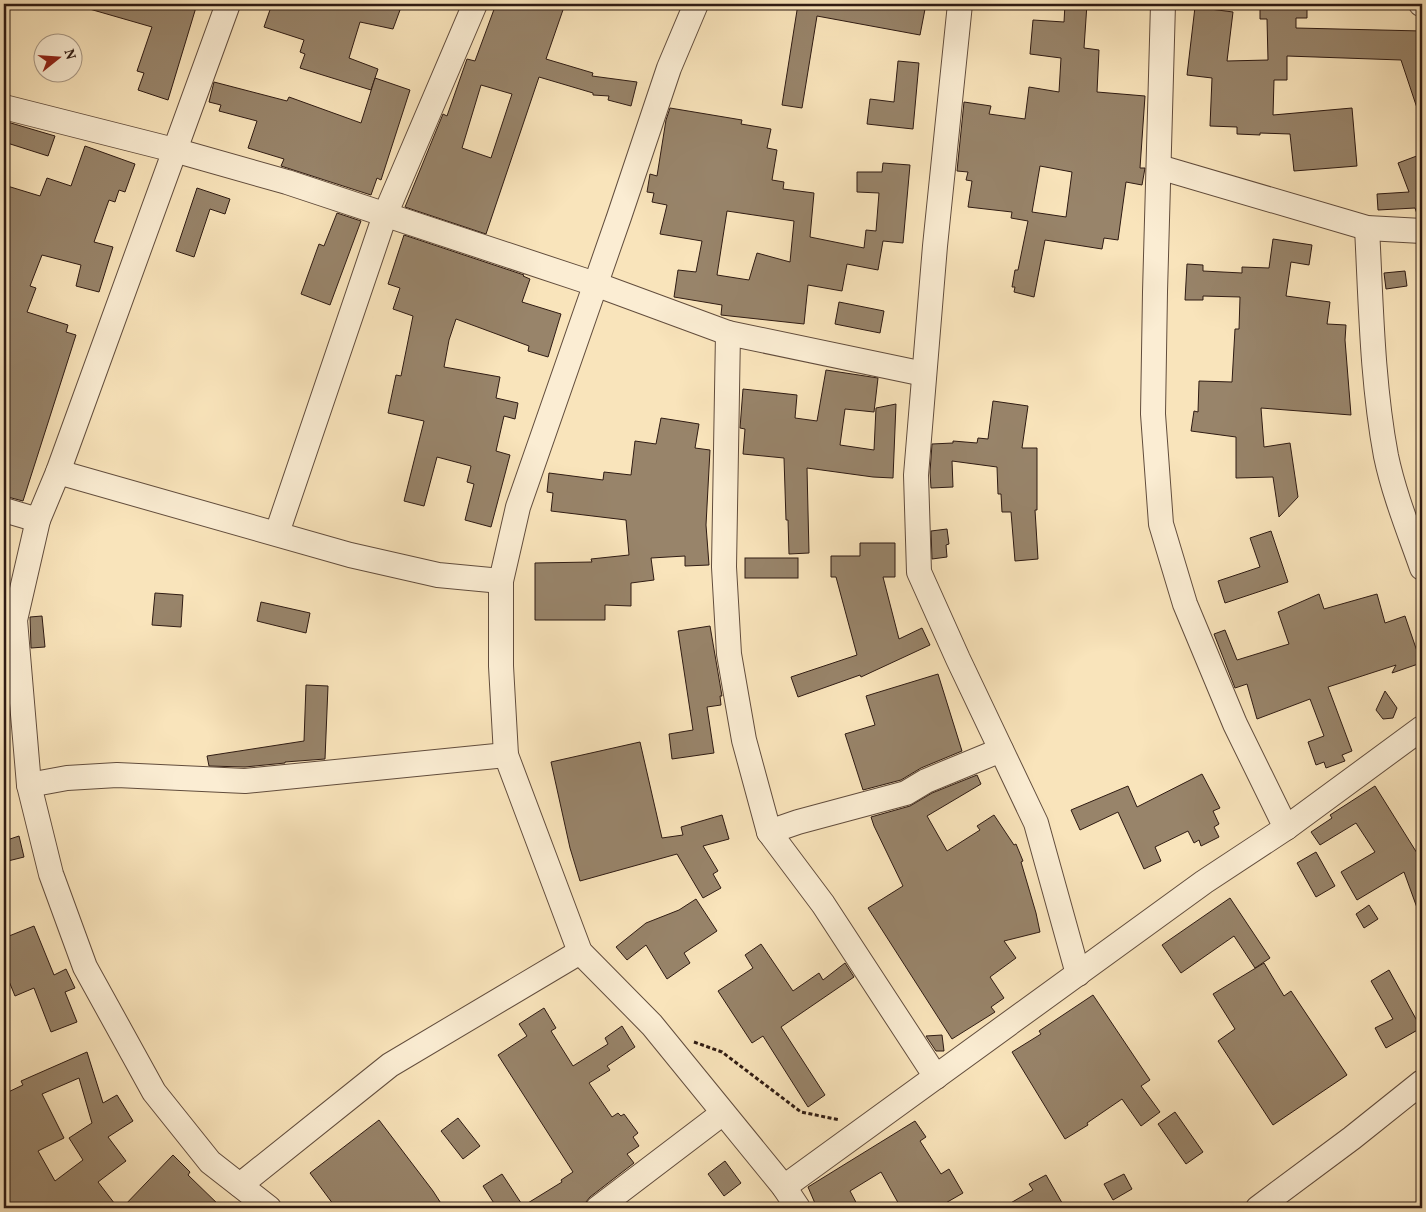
<svg xmlns="http://www.w3.org/2000/svg" width="1426" height="1212" font-family="Vollkorn,serif">
<rect width="100%" height="100%" fill="#f9e4bb"/>
<filter id="stains"><feTurbulence type="fractalNoise" baseFrequency=".004" numOctaves="4"/><feColorMatrix values="0 0 0 0 .2 0 0 0 0 .09 0 0 0 0 .02 0 0 0 .5 -.17"/></filter>
<radialGradient id="worn" r=".72"><stop offset=".6" stop-color="#630" stop-opacity="0"/><stop offset="1" stop-color="#630" stop-opacity=".3"/></radialGradient>
<!-- building -->
<g fill="#98846a" stroke="#2f1b13" fill-rule="evenodd">
<polygon points="87,4 197,4 168,100 138,90 144,73 137,71 152,27 86,8"/>
<polygon points="272,4 376,4 400,10 393,29 360,22 349,58 378,69 371,90 300,68 305,54 300,52 304,40 264,27"/>
<path d="M 496,4 L 565,4 L 546,59 L 593,73 L 592,76 L 637,82 L 631,106 L 608,100 L 609,96 L 593,95 L 593,93 L 539,77 L 486,234 L 405,207 L 443,114 L 447,116 L 467,59 L 475,61 ZM 481,85 L 512,94 L 491,158 L 462,148 Z"/>
<polygon points="798,4 875,4 900,8 900,4 926,4 920,35 817,16 802,108 782,105"/>
<path d="M 1065,4 L 1087,4 L 1084,48 L 1099,50 L 1097,92 L 1145,96 L 1140,168 L 1145,168 L 1142,185 L 1126,182 L 1118,240 L 1104,238 L 1102,249 L 1045,240 L 1034,297 L 1014,292 L 1015,287 L 1012,287 L 1015,270 L 1018,270 L 1028,221 L 1011,218 L 1012,212 L 968,207 L 972,181 L 966,180 L 968,172 L 957,171 L 964,102 L 991,106 L 989,114 L 1025,119 L 1029,87 L 1059,92 L 1061,58 L 1030,54 L 1033,20 L 1064,22 ZM 1040,166 L 1072,172 L 1066,217 L 1032,212 Z"/>
<polygon points="1260,4 1307,4 1307,18 1296,18 1296,28 1422,31 1422,113 1419,114 1401,60 1287,56 1287,80 1274,80 1273,115 1352,108 1357,166 1294,171 1290,134 1260,133 1260,135 1237,134 1237,127 1210,126 1212,78 1187,75 1195,7 1233,12 1227,61 1268,60 1267,19 1260,19"/>
<polygon points="898,61 919,63 913,129 867,124 870,99 894,102"/>
<polygon points="375,78 410,90 381,180 377,178 371,195 281,166 284,159 248,148 257,121 219,111 221,105 209,102 214,82 287,101 289,97 361,123"/>
<path d="M 670,108 L 742,120 L 741,124 L 771,129 L 767,148 L 777,150 L 772,180 L 784,182 L 783,189 L 814,193 L 810,237 L 864,248 L 866,230 L 876,231 L 879,193 L 857,192 L 857,172 L 882,172 L 883,163 L 910,165 L 903,243 L 883,241 L 878,270 L 847,264 L 842,291 L 808,285 L 804,324 L 721,315 L 722,305 L 674,297 L 678,270 L 696,272 L 702,241 L 660,234 L 667,205 L 652,202 L 654,193 L 647,192 L 650,174 L 657,176 L 666,120 ZM 727,211 L 794,221 L 790,262 L 757,253 L 749,280 L 717,275 Z"/>
<polygon points="4,121 55,136 48,156 4,142"/>
<polygon points="85,146 135,164 125,192 119,190 115,202 109,200 94,242 113,247 99,292 76,286 81,265 42,255 30,286 36,288 27,312 68,325 66,332 76,335 23,501 4,496 4,185 40,196 47,178 71,186"/>
<polygon points="1422,154 1422,217 1418,217 1415,208 1378,210 1377,194 1409,192 1398,163"/>
<polygon points="197,188 230,199 225,214 210,209 194,257 176,251"/>
<polygon points="337,213 361,221 330,305 301,294 319,244 324,246"/>
<polygon points="404,235 524,275 523,276 530,279 522,302 561,314 548,357 528,351 529,346 456,319 449,340 444,367 500,377 496,398 518,403 515,419 504,416 496,451 510,455 491,527 465,520 474,484 467,482 471,466 437,457 424,506 404,501 424,421 388,413 396,375 401,376 413,316 393,309 400,288 388,284"/>
<polygon points="1273,239 1312,245 1309,265 1291,262 1286,296 1330,302 1327,324 1346,325 1345,340 1351,415 1261,408 1264,447 1290,443 1298,497 1279,517 1273,477 1236,478 1236,437 1191,431 1194,411 1198,412 1199,381 1232,382 1235,329 1239,329 1240,297 1203,296 1203,300 1185,300 1187,264 1203,265 1203,271 1242,273 1242,267 1269,268"/>
<polygon points="1405,271 1407,286 1386,289 1384,273"/>
<polygon points="839,302 884,311 880,333 835,324"/>
<polygon points="826,370 878,378 874,412 845,409 840,445 874,450 876,408 896,404 893,478 873,477 807,468 809,553 789,554 788,520 786,520 784,458 743,454 745,429 740,428 743,389 797,395 795,418 817,421"/>
<polygon points="993,401 1028,406 1022,448 1037,448 1037,510 1035,510 1038,559 1015,561 1011,512 1002,512 1001,494 998,494 997,467 952,461 953,487 931,488 930,472 932,444 953,443 953,441 977,443 978,438 988,439"/>
<polygon points="661,418 699,424 695,448 710,450 706,525 709,565 685,566 685,556 651,558 654,580 631,583 631,606 605,605 605,620 535,620 535,563 592,562 591,559 629,555 626,520 551,511 553,493 547,492 549,473 603,480 604,472 631,475 635,441 656,444"/>
<polygon points="947,529 949,544 946,545 947,557 932,559 931,531"/>
<polygon points="1271,531 1288,582 1225,603 1218,581 1260,567 1250,538"/>
<polygon points="860,543 895,543 895,577 883,577 899,639 922,628 930,645 861,677 860,675 798,697 791,677 857,655 836,577 831,577 831,556 860,556"/>
<rect x="745" y="558" width="53" height="20"/>
<polygon points="155,593 183,595 181,627 152,625"/>
<polygon points="1319,594 1324,609 1377,594 1385,623 1405,616 1421,663 1392,673 1396,665 1328,687 1352,751 1342,755 1345,761 1326,768 1324,762 1316,765 1308,742 1324,736 1310,699 1257,719 1247,684 1235,688 1214,634 1225,630 1237,660 1289,644 1278,612"/>
<polygon points="261,602 310,613 306,633 257,621"/>
<polygon points="42,616 45,647 31,648 30,617"/>
<polygon points="710,626 722,696 720,696 721,705 707,707 714,753 672,759 669,734 693,730 678,631"/>
<polygon points="938,674 962,751 921,768 901,780 863,790 845,734 875,725 866,696"/>
<polygon points="306,685 328,686 325,759 285,762 285,763 245,767 209,766 207,756 304,741"/>
<polygon points="1385,691 1397,708 1393,718 1383,719 1376,710"/>
<polygon points="640,742 662,838 683,835 681,827 722,815 729,839 703,846 718,871 713,874 721,888 703,898 677,854 580,881 570,848 551,762"/>
<polygon points="1202,774 1220,808 1213,811 1219,824 1214,827 1219,837 1201,846 1199,840 1194,843 1188,831 1155,847 1161,861 1144,869 1118,812 1080,830 1071,810 1128,786 1137,807"/>
<polygon points="977,775 981,784 927,816 947,851 980,830 977,826 994,815 1014,845 1016,844 1023,861 1021,862 1036,913 1040,932 1004,941 1016,958 990,977 1004,998 991,1007 995,1012 952,1039 868,908 903,886 874,826 871,817 910,806 932,793"/>
<polygon points="1375,786 1422,861 1422,915 1420,916 1404,872 1357,900 1341,872 1375,852 1356,823 1320,845 1311,832 1332,818 1330,815"/>
<polygon points="19,836 24,857 4,862 4,841"/>
<polygon points="1316,852 1335,886 1316,897 1297,863"/>
<polygon points="1230,898 1270,958 1255,968 1234,936 1181,973 1162,945"/>
<polygon points="696,899 717,931 684,953 690,963 667,979 646,945 627,960 616,947 646,923 679,910"/>
<polygon points="1369,905 1378,919 1364,928 1356,914"/>
<polygon points="34,926 54,975 66,969 75,988 65,992 77,1022 51,1032 34,988 15,996 4,969 4,938"/>
<polygon points="761,944 793,991 819,973 823,980 845,963 854,977 781,1027 825,1095 808,1107 763,1036 752,1043 718,991 753,968 745,955"/>
<polygon points="1264,963 1284,996 1291,991 1347,1075 1273,1125 1218,1041 1235,1029 1213,994"/>
<polygon points="1389,970 1421,1028 1386,1048 1375,1028 1393,1019 1371,981"/>
<polygon points="1093,995 1150,1080 1141,1086 1160,1112 1141,1126 1122,1099 1087,1123 1088,1125 1065,1139 1012,1052 1041,1034 1039,1031"/>
<polygon points="544,1008 556,1028 551,1031 573,1066 608,1044 605,1038 622,1026 635,1047 607,1066 610,1070 589,1083 612,1117 618,1113 621,1116 624,1114 638,1133 633,1137 639,1146 627,1154 634,1163 590,1197 586,1202 584,1208 497,1208 483,1186 502,1174 523,1206 562,1182 561,1180 573,1172 498,1055 527,1036 519,1024"/>
<polygon points="942,1035 944,1051 936,1051 926,1036"/>
<path d="M 87,1052 L 103,1103 L 117,1095 L 133,1121 L 108,1137 L 126,1161 L 98,1182 L 118,1208 L 4,1208 L 4,1094 L 23,1085 L 21,1081 ZM 79,1078 L 92,1123 L 69,1138 L 83,1160 L 55,1181 L 38,1151 L 64,1138 L 42,1094 Z"/>
<polygon points="1175,1112 1203,1152 1186,1164 1158,1124"/>
<polygon points="458,1118 480,1146 463,1159 441,1131"/>
<polygon points="379,1120 433,1191 444,1208 336,1208 310,1173"/>
<polygon points="915,1121 926,1137 920,1141 941,1174 949,1169 963,1193 937,1208 901,1208 881,1172 850,1191 859,1208 817,1208 808,1187"/>
<polygon points="173,1155 190,1172 188,1175 222,1208 122,1208"/>
<polygon points="725,1161 741,1183 724,1196 708,1174"/>
<polygon points="1124,1174 1132,1189 1113,1200 1104,1184"/>
<polygon points="1046,1175 1065,1208 1002,1208 1033,1190 1029,1184"/>
</g>
<g fill="none" stroke-linecap="round" stroke-linejoin="round">
<defs>
<g id="street">
<polyline points="228,4 58,472 38,520 15,620 29,785 51,874 85,967 154,1092 210,1162 269,1208"/>
<polyline points="696,4 669,68 619,217 518,507 501,581 501,666 506,755 580,952 652,1025 784,1187 798,1208"/>
<polyline points="960,4 935,246 916,475 919,572 958,659 1036,823 1078,974"/>
<polyline points="1163,4 1155,292 1153,414 1161,524 1185,604 1235,724 1286,828"/>
<polyline points="1421,4 1422,4"/>
<polyline points="4,107 174,150 287,182 595,284 728,333 924,374"/>
<polyline points="1159,167 1367,228 1422,231"/>
<path d="M 1367,228 C 1371,304 1372,381 1386,456 C 1394,494 1409,531 1422,568"/>
<polyline points="728,333 724,567 729,654 744,740 769,832 823,904 936,1077"/>
<polyline points="58,472 350,555 438,575 501,581"/>
<polyline points="4,510 38,520"/>
<polyline points="277,533 385,215 475,4"/>
<polyline points="29,785 67,778 117,775 245,781 506,755"/>
<polyline points="769,832 798,822 906,793 926,781 1001,750"/>
<polyline points="240,1185 390,1065 580,952"/>
<polyline points="784,1187 1204,882 1286,828 1422,728"/>
<polyline points="598,1208 723,1113"/>
<polyline points="1258,1208 1352,1138 1422,1082"/>
</g>
</defs>
<!-- street casing -->
<use href="#street" stroke="#624d3d" stroke-width="26"/>
<!-- path -->
<polyline stroke="#2f1b13" stroke-width="3" stroke-dasharray="4 2.5" stroke-linecap="butt" points="694,1042 722,1052 801,1112 840,1120"/>
<!-- street -->
<use href="#street" stroke="#fbedd3" stroke-width="24"/>
</g>
<!-- margin -->
<rect width="1426" height="1212" fill="none" stroke="#f9e4bb" stroke-width="20"/>
<rect x="5" y="5" width="1416" height="1202" fill="none" stroke="#2f1b13" stroke-width="2.5"/>
<rect x="10" y="10" width="1406" height="1192" fill="none" stroke="#2f1b13"/>
<!-- north arrow -->
<g transform="translate(58 58) rotate(73)"><circle r="24" fill="#fbedd3" stroke="#a99986"/>
<path d="M0-4L9 19L0 12L-9 19Z" fill="#8f2418"/>
<text y="-8" font-size="14" font-weight="bold" text-anchor="middle" fill="#2f1b13">N</text>
</g>
<rect width="100%" height="100%" filter="url(#stains)"/>
<rect width="100%" height="100%" fill="url(#worn)"/>
</svg>
